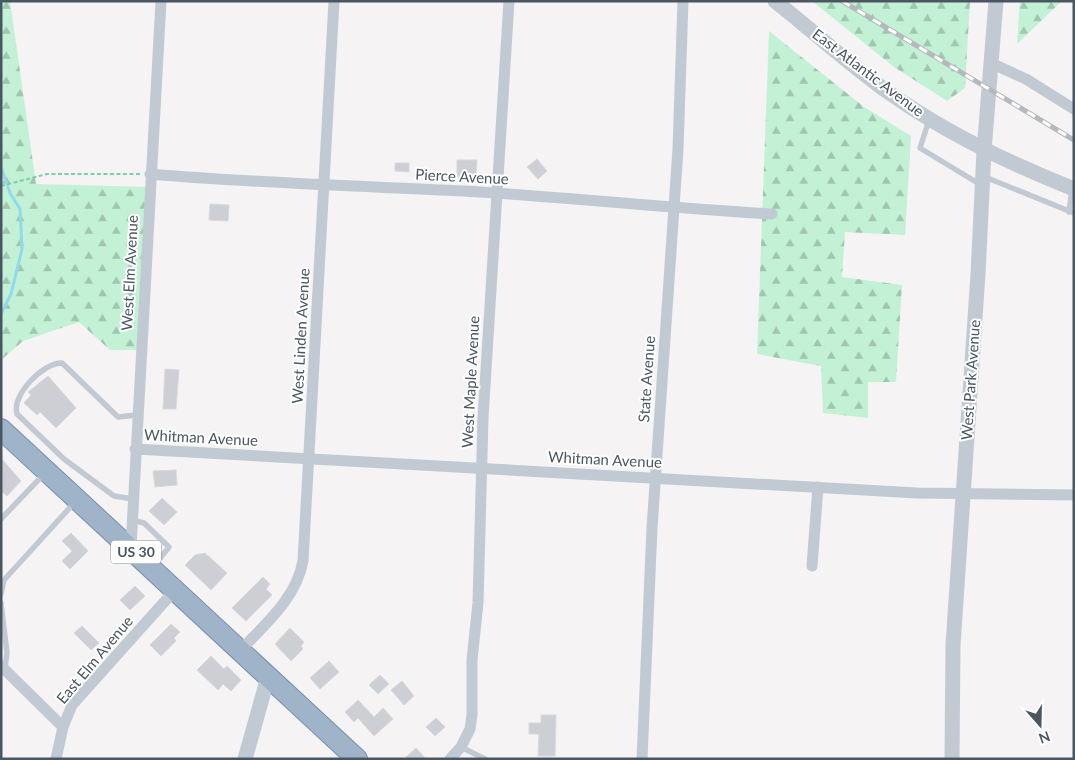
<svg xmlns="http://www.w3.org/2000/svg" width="1075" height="760" font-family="Lato,sans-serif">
<defs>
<pattern id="forest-firs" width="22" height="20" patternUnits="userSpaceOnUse" patternTransform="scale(1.25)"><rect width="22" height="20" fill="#c3f1d5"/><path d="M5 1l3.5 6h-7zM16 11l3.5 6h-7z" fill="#a0c6b0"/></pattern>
</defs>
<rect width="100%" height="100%" fill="#f5f3f3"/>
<!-- forest -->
<g fill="url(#forest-firs)">
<polygon points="1,1 10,1 36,184 149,187 143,350 110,350 79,322 23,341 1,360"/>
<polygon points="812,1 970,1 965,88 947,101 894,67"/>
<polygon points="1020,1 1062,1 1017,44"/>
<polygon points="769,31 864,107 911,136 905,235 845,232 842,277 902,285 896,382 868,382 868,418 823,413 821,366 757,354"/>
</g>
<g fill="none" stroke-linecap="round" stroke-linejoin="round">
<!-- stream -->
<polyline stroke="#90daee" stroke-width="3" points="1,167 10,193 20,209 22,249 11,294 1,314"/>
</g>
<!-- building -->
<g fill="#cdcfd5" stroke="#d7d9de">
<polygon points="537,159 547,171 538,179 527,167"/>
<polygon points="457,160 477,160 476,178 457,177"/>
<polygon points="395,163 409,163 409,172 395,171"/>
<polygon points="210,204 229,205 228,221 209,220"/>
<polygon points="165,369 179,370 176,409 163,409"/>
<polygon points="48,376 76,408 56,428 40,412 37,415 24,403 31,395 28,392"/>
<polygon points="1,458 21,481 7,496 1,491"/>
<polygon points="176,470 177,485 155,487 153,471"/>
<polygon points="162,498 177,512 164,525 149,511"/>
<polygon points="71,533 88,551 70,569 62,561 72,551 62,541"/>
<polygon points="205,553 227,573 211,590 185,565 195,555"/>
<polygon points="263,577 270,584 266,589 272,595 246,621 232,608"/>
<polygon points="135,586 145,596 130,610 120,600"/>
<polygon points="171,624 180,632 174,638 176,641 161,656 150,645"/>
<polygon points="82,626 99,643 91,650 74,633"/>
<polygon points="290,628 304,642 301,646 303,649 291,661 275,644"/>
<polygon points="211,656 224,669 227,666 241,680 231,691 223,684 218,690 197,670"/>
<polygon points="329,661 339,672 320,689 310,678"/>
<polygon points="380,675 389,684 378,694 369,685"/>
<polygon points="402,681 414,696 404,705 391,690"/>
<polygon points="358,700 374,717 383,708 393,719 374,736 358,718 354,722 345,712"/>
<polygon points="541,715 556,715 555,756 538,756 539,734 529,734 529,723 541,723"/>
<polygon points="436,718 445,727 435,736 426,727"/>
<polygon points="416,748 426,759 404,759"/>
</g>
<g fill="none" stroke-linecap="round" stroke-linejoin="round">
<defs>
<polyline id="trunk" points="1,429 357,759"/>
</defs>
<!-- trunk casing -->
<use href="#trunk" stroke="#7690ad" stroke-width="22"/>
<!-- path -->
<polyline stroke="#7ad0a6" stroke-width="2" stroke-dasharray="4 2.5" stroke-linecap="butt" points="1,186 47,174 140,174"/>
<!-- service -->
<g stroke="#c1cad2" stroke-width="5.5">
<polyline points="929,120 920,148 981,185"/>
<polyline points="985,177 1074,213"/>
<polyline points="1069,212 1072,189"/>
<path d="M 133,499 L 114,496 L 64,459 L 17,414 C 11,395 44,362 62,363 L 118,417 L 137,415"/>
<polyline points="1,519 44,474"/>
<polyline points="132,520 144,523 169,547 153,567"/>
<polyline points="1,594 4,580 75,502"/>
<polyline points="1,603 7,653 5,668"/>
<polyline points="461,747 485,759"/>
</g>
<!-- minor -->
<g stroke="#c1cad2" stroke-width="11">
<polyline points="993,64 1026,79 1074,109"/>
<path d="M 150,174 C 254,183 359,186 463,191 C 566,197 669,208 772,214"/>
<polyline points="135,449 917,493 1074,495"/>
<polyline points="131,547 161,1"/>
<polyline points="812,566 818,487"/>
<path d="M 240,651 C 265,624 296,599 303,561 L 334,1"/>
<polyline points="1,666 63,727"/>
<polyline points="56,759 63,727 72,705 175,590"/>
<polyline points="450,759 461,747 470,729 472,715 472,660 478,603 483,418 509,1"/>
<polyline points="642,759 652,528 678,149 683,1"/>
</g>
<!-- tertiary -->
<g stroke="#c1cad2" stroke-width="15">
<path d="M 775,1 C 813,31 849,64 888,92 C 946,133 1008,163 1074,189"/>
<polyline points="245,759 268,677"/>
<polyline points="952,759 953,645 978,274 984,151 996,1"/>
</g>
<!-- trunk -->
<use href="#trunk" stroke="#9fb4c9" stroke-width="20"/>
<defs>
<polyline id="rail" points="842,1 1074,140"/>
</defs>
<!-- rail casing -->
<use href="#rail" stroke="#b5b8bd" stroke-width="5"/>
<!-- rail -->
<use href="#rail" stroke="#fff" stroke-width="3" stroke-dasharray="9" stroke-linecap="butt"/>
</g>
<g text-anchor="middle" stroke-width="4" stroke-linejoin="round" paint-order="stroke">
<!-- shield labels -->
<rect fill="#fff" stroke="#808990" stroke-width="1" x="111" y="540.5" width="50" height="23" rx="4"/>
<g font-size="14" font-weight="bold" fill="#4a5661">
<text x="136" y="557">US 30</text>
</g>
<!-- street labels -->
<g font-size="15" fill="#4a5661" stroke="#fff">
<text transform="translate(868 73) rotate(37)" y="5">East Atlantic Avenue</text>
<text transform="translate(462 177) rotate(3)" y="5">Pierce Avenue</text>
<text transform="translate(130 273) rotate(-87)" y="5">West Elm Avenue</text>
<text transform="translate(301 336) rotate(-87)" y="5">West Linden Avenue</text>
<text transform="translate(647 379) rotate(-86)" y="5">State Avenue</text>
<text transform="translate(971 380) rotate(-86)" y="5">West Park Avenue</text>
<text transform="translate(471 382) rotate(-87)" y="5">West Maple Avenue</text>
<text transform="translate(201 438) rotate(3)" y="5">Whitman Avenue</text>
<text transform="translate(605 460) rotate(3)" y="5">Whitman Avenue</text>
<text transform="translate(95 660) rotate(-50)" y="5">East Elm Avenue</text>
</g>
</g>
<!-- border -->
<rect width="1075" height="760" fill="none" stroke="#4a5661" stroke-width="5"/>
<!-- north arrow -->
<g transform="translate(1040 725) rotate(160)" stroke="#ffffff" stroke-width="4" paint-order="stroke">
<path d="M0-4L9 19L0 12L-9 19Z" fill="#4a5661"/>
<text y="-8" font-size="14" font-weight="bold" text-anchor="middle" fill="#4a5661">N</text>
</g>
</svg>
